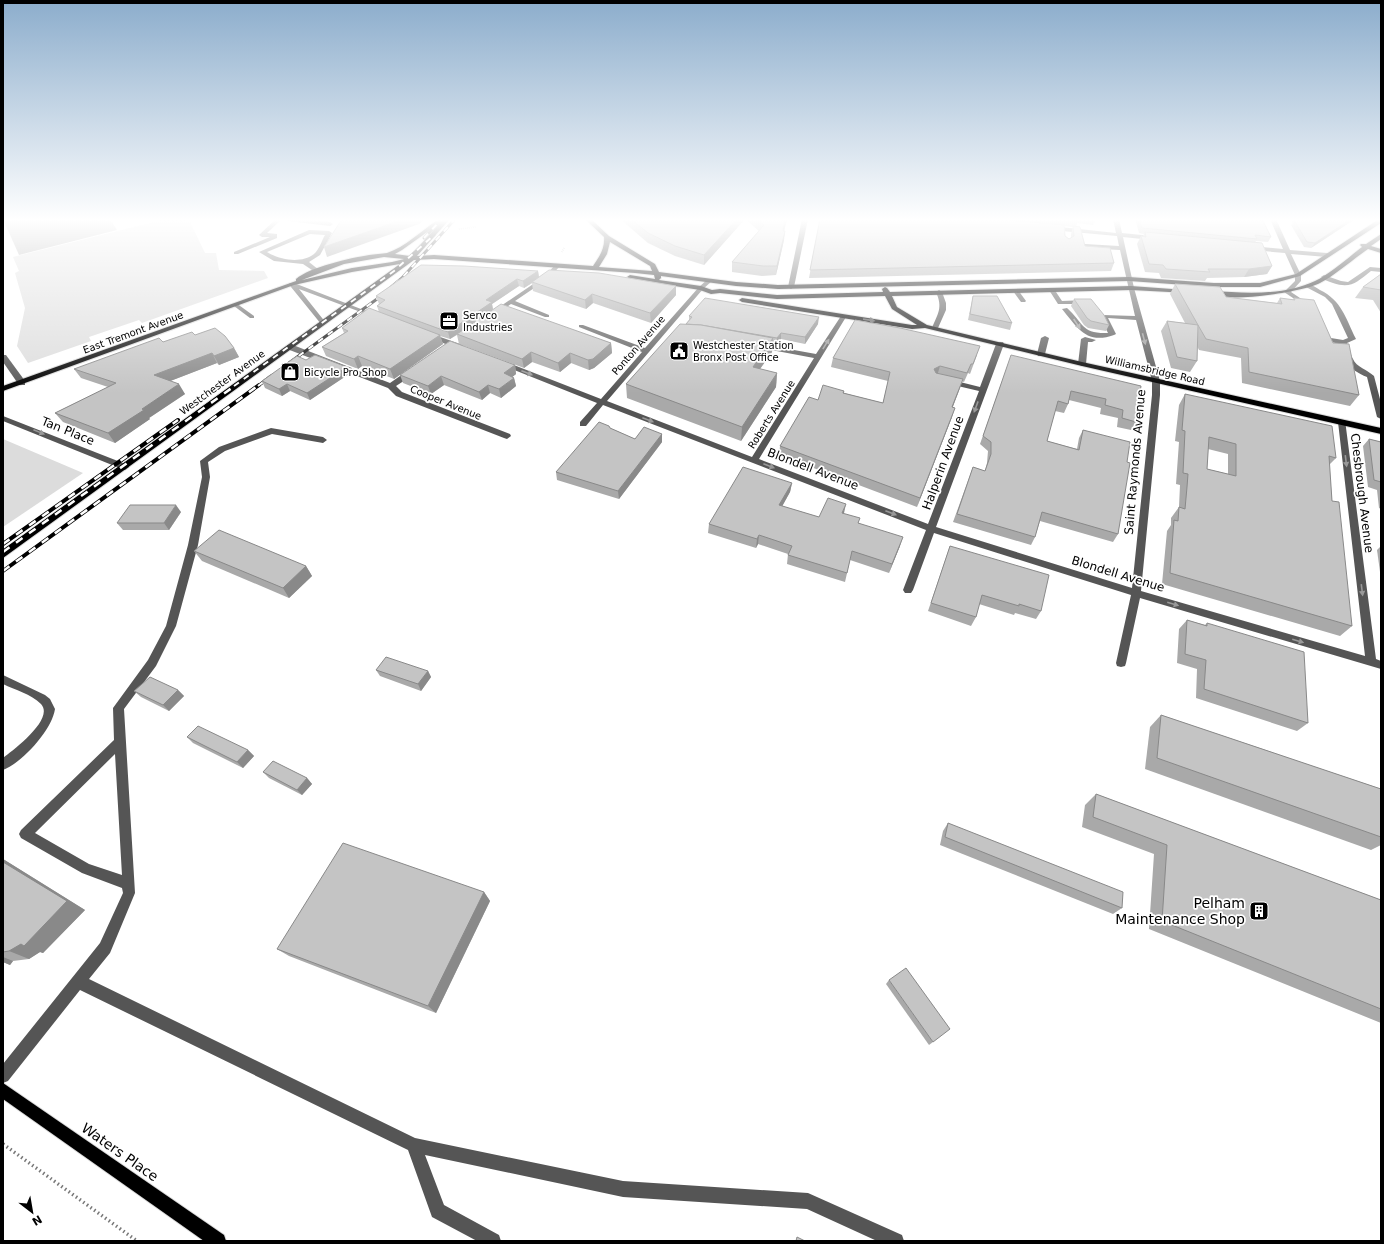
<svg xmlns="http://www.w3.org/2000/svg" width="1384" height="1244" font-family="'DejaVu Sans',sans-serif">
<rect width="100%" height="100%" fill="#fff"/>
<!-- green -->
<g fill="#dcdcdc">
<polygon points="166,219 180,219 190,222 205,253 216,253 219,270 264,271 268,278 142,323 139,320 89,337 91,341 28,363 17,346 25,308 15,273 19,271 13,257"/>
<polygon points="3,439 83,473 3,527"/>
</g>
<!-- water -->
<polygon fill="#a3a3a3" points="3,219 110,219 117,230 19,255"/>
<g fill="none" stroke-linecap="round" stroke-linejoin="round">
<defs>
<g id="major">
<path d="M 444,219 L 450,219 L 417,256 L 434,255 L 593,266 C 599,257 605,249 604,237 L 585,219 L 591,219 L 609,236 L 655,264 L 659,272 L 736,282 L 778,285 L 1129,277 L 1214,283 L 1260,283 L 1296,274 L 1379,219 L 1381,219 L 1381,223 L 1300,276 L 1260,287 L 1214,287 L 1129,281 L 778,289 L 736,286 L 661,276 L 661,278 L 659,280 L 701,286 L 712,290 L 720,289 L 777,295 L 883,292 L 882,289 L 885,287 L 887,288 L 890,292 L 1131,286 L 1186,290 L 1189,292 L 1188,293 L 1131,290 L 892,296 L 897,307 L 927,325 L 1082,362 L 1381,428 L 1381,434 L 1082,366 L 925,328 L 912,329 L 742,302 L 739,300 L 742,298 L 912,325 L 917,325 L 892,309 L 885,296 L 777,299 L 720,293 L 711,294 L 700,290 L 630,279 L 627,277 L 630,275 L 655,279 L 654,275 L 635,273 L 434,259 L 414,260 L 3,558 L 3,550 L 400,264 L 352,272 L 294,285 L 3,391 L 3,386 L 296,281 L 296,279 C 310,267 350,258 369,255 C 374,254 382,254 387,253 C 405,247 421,231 436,221 L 440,221 L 440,223 ZM 440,223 L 410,256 L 395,254 L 402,250 ZM 610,242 L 650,266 L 652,271 L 599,267 L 607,254 ZM 384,257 L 404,259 L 392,262 L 352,268 L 302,280 L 344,264 Z"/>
<path d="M 1381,234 L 1381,239 L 1371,246 L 1381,249 L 1381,253 L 1368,249 C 1352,260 1337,274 1320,283 C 1304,292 1223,304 1209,293 L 1212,291 C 1245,293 1284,296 1315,281 C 1330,274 1349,257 1362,247 L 1360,245 L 1361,244 L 1366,244 Z"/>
<polygon points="3,1083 224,1235 226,1241 204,1241 3,1099"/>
</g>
</defs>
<!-- major casing -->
<use href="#major" stroke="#dbdbdb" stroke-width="2"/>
<!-- path-far1 -->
<g stroke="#777" stroke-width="1.5" stroke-dasharray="0.5 1.5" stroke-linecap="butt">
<polyline points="459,229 476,227"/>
<polyline points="562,252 564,248"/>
</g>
<!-- path -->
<polyline stroke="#777" stroke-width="3.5" stroke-dasharray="1.5 3" stroke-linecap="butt" points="3,1144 137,1241"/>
<!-- minor -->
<g fill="#555" fill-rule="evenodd">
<polygon points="276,219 282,219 267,233 277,234 277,238 238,254 234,254 234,252 270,237 262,237 259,235"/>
<polygon points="285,219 302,219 330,222 333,224 330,226 288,221"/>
<polygon points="802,219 808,219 794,287 791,289 788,287"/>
<path d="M 1113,219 L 1119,219 L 1122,233 L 1152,236 L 1155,238 L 1152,240 L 1123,237 L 1134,288 L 1160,381 L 1160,395 L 1141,591 L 1365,656 L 1338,422 L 1339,420 L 1345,420 L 1376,659 L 1381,661 L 1381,669 L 1140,598 L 1126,663 L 1125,666 L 1121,667 L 1117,666 L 1116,663 L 1131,595 L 934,533 L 913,590 L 911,593 L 905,593 L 903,590 L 926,530 L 603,405 L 586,426 L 580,426 L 580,422 L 597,403 L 499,364 L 503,362 L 506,362 L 601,399 L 642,352 L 579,327 L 579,325 L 583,325 L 645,348 L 699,287 L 708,279 L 712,279 L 712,281 L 703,289 L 607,401 L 752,457 L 814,358 L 760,348 L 756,346 L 760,344 L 816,354 L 841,316 L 845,316 L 846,317 L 759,459 L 928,524 L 979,391 L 945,383 L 944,381 L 948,379 L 980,387 L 996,344 L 1000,342 L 1003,342 L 1004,344 L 936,527 L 1132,588 L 1152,395 L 1152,381 L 1136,320 L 1108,318 L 1116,334 L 1114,335 C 1086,345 1077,327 1062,309 L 1067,308 C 1084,323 1081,334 1108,333 L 1101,319 L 1103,315 L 1135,316 L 1120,250 L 1085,248 L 1082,246 L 1085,244 L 1119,246 L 1117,236 L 1051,230 L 1048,228 L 1051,226 L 1116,233 Z"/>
<polygon points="1270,219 1276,219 1290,250 1327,253 1330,255 1327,257 1291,254 1301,275 1301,281 1291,292 1309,304 1309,306 1305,306 1284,292 1295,281 1295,275 1285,253 1252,250 1249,248 1252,246 1283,249"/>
<path d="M 309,230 L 329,231 L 332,233 L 320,255 L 309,262 L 319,270 L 319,272 L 315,272 L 303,264 L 274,261 L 259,252 ZM 310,234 L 325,235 C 322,240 319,250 314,254 C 301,264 280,260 267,252 Z"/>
<polygon points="555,265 560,266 549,278 515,301 549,315 549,317 545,317 511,304 496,314 492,314 492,312 545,276"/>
<path d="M 1370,267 L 1381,268 L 1381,272 L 1371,271 C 1357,282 1351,289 1333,283 C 1328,281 1324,280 1321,277 L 1324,275 L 1341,281 L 1348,282 Z"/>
<polygon points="290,283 294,283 379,316 374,317 299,289 326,323 321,324 291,287 289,284"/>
<path d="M 1306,285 C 1311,284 1315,287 1320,290 C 1342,301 1345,317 1356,339 L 1347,343 C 1351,350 1350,354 1353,359 C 1356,367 1368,370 1374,376 L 1381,403 L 1381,419 L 1377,417 L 1367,377 C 1359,374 1347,367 1345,359 C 1344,353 1343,349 1340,344 L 1326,341 L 1321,332 L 1326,331 L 1331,338 L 1343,340 L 1348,338 L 1332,304 L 1325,297 L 1306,287 Z"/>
<polygon points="1052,288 1054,289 1062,301 1086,300 1089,302 1086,304 1058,304 1049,290"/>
<path d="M 939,290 L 942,292 L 946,303 L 946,310 L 938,328 L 935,330 L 932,328 C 938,313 943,308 936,292 Z"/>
<polygon points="1014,290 1018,290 1026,301 1025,302 1021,302 1013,291"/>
<polygon points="236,303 254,316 254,318 250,318 234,306 233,305"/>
<polygon points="429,333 463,345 464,347 463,349 457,349 427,336 425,335"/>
<polygon points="1045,336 1049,338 1045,354 1041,356 1038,356 1037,354 1041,338"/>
<polygon points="1085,337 1096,340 1092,342 1088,342 1086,364 1082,366 1078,364 1081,339"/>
<polygon points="287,345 293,345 390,383 410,369 416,369 416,373 396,386 402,392 510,434 511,436 507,439 504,438 396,396 388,388 287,349"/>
<polygon points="3,355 6,355 25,381 25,385 19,385 3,362"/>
<polygon points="3,416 128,465 129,467 125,470 122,469 3,421"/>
<path d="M 271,428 L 323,437 L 327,440 L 323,443 L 272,434 L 225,451 L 208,462 L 210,477 L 198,545 L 176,626 L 156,666 L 124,709 L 135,893 L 110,953 L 89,979 L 415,1138 L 623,1181 L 808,1193 L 902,1235 L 904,1241 L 877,1241 L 807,1209 L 623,1197 L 425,1155 L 444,1205 L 499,1235 L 501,1241 L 477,1241 L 432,1217 L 408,1150 L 80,990 L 8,1081 L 3,1083 L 3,1064 L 100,943 L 123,893 L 122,888 L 82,873 L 21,838 L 19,834 L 21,830 L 114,740 L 113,708 L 148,660 L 166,626 L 188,545 L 202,477 L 200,461 L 219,447 ZM 115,754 L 122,875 L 89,864 L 35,833 Z"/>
<path d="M 3,675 L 45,695 L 50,699 L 55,709 C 52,730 22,763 3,770 L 3,758 C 13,750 55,719 41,704 C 31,694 15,690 3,684 Z"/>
</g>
<!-- major -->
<use href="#major" fill="#000" fill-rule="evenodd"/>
<defs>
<g id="rail-far1">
<polyline points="424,238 442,219"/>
<polyline points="289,363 377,299 402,278 455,219"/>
<polyline points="234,386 394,271 434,235"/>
<polyline points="258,386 271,376"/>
</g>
<g id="rail">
<polyline points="3,544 178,420"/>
<polyline points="3,552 236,385"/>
<polyline points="3,571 259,385"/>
</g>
</defs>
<!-- rail-far1 casing -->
<use href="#rail-far1" stroke="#000" stroke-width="3"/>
<!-- rail casing -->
<use href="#rail" stroke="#000" stroke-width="4"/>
<!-- rail-far1 -->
<use href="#rail-far1" stroke="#fff" stroke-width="2" stroke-dasharray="6" stroke-linecap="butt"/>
<!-- rail -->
<use href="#rail" stroke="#fff" stroke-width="2.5" stroke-dasharray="8" stroke-linecap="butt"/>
</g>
<!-- wall -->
<g fill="#a9a9a9" fill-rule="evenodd">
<polygon points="620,219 787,219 784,231 784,240 776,275 762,276 732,272 732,262 759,231 745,219 704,265 675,256 648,243"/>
<path d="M 820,219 L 1096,219 L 1093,225 L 1077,223 L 1076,227 L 1085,246 L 1114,263 L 1111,271 L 809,278 ZM 1064,226 L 1073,227 L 1071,234 L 1071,238 L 1069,239 L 1065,236 Z"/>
<polygon points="1135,219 1262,219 1271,237 1268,242 1256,241 1255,243 1272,266 1267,274 1244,277 1207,278 1205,281 1161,278 1159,273 1145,272 1137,244 1141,236 1143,236 1144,234 1139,233"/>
<polygon points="1290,219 1355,219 1311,248 1304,247 1291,225 1293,223"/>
<polygon points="538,271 539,277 676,295 651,323 593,303 586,309 533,291 532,283 524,288 519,286 492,304 493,309 611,343 612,353 594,368 589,370 571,363 560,372 532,362 524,368 459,344 457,335 450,339 440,336 443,344 394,379 362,366 358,369 326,356 322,347 344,333 342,328 379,312 377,306 379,304 376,296"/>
<polygon points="1381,274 1381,313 1373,300 1355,298 1363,287"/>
<polygon points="1175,284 1226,297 1277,303 1280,298 1292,300 1294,298 1333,343 1359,395 1350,406 1242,383 1241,358 1199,350 1197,346 1197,361 1190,372 1171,368 1161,331 1167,321 1185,323 1170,294"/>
<polygon points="973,296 1012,323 1010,330 968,320"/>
<polygon points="1074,299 1109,325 1106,331 1088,328 1084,325 1071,306"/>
<polygon points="689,316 818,324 805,344 781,339 776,345 773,345 772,352 760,369 777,373 776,387 741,441 627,398 626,384 686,324 689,320"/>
<polygon points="195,335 234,348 239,357 219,365 217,363 170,381 185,394 149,418 150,419 115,443 63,422 55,413 108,387 81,378 74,369 163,342"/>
<polygon points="977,355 970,374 968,373 964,382 962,381 952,408 952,417 917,507 779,455 780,446 818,400 844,391 844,393 883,403 888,381 831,367 833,358"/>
<polygon points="306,360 347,367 349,374 310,400 290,391 282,396 265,388 262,381"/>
<polygon points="1008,364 1141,386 1136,422 1131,430 1117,427 1118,418 1100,414 1101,408 1069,400 1068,404 1064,413 1055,411 1047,441 1077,449 1079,438 1083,430 1127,462 1118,534 1113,542 1040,521 1035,537 1031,545 953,522 973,467 985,471 987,463 988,451 980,444"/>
<polygon points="515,365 516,374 512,377 514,378 516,386 501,398 490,393 482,400 444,385 431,394 403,383 400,375"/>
<path d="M 1185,394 L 1336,458 L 1329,465 L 1332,501 L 1352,626 L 1340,636 L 1162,584 L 1167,531 L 1171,525 L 1171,518 L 1179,507 L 1180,485 L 1176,484 L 1179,442 L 1175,441 L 1179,405 ZM 1208,449 L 1228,454 L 1228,474 L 1207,469 Z"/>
<polygon points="610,428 635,439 662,434 662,442 619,499 557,480 556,472"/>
<polygon points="1369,439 1381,442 1381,509 1379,508 1377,490 1368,487 1363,446"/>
<polygon points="792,483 790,492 782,506 819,517 844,514 859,523 900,546 889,573 850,560 845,582 787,564 788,554 758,544 756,548 708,533 709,524"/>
<polygon points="181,512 169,530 123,530 117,523"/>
<polygon points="950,546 1041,611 1036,619 1015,613 1014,615 979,604 976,617 971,626 928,611"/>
<polygon points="1381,546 1381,579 1377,550"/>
<polygon points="194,551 306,566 312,576 289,598 202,561"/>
<polygon points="1187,620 1205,625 1207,623 1308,723 1297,731 1196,698 1197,669 1177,663 1179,629"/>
<polygon points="376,670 428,671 431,677 421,691 380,676"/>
<polygon points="178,690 184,696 169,711 141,697 134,691"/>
<polygon points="1161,715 1381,789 1381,845 1371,850 1145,769 1150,727"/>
<polygon points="187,737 248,750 254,756 243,768 193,743"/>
<polygon points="263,772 307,778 312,784 302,795 269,778"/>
<polygon points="1096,794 1381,900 1381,1023 1149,929 1154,854 1082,827 1085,805"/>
<polygon points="948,823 1122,908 1113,914 940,845 943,831"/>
<polygon points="3,859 85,910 43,953 40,952 29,959 13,961 10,965 3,962"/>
<polygon points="484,892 490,901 436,1013 289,956 277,949"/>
<polygon points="889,980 933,1042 929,1045 886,984"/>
</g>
<!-- shaded-wall -->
<g fill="#898989">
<polygon points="404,219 425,219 419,224 327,257 324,247"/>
<polygon points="737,219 745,219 704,265 704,255"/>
<polygon points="785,219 787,219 782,240 783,231"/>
<polygon points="1351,219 1355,219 1311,248 1315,243"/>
<polygon points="785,231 784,240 776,275 777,266"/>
<polygon points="1272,266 1267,274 1244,277 1249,269"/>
<polygon points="538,271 539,278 532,282 532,283 524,288 523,281"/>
<polygon points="517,279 519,286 492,304 493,310 450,339 448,332 486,300"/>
<polygon points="676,286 676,295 651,323 650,313"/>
<polygon points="592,294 593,303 586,309 585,300"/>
<polygon points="819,317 818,324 805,344 805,337"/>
<polygon points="781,333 781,339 776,345 777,338"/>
<polygon points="440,335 443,344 394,379 390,369"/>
<polygon points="773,338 772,352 752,380 753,367"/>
<polygon points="611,343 612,353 594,368 589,370 588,360"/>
<polygon points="234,348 239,357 219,365 214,356"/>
<polygon points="531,352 532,362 524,368 522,359"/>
<polygon points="212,353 217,363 160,385 154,375"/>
<polygon points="570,353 571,363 560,372 558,363"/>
<polygon points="358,356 362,366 358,369 354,359"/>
<polygon points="515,365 516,374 506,382 504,373"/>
<polygon points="940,366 937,376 934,369"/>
<polygon points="347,367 349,374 310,400 307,393"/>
<polygon points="777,373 776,387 741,441 742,427"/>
<polygon points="441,376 444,385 431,394 428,386"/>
<polygon points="514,378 516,386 501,398 499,389"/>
<polygon points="963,379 960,388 949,417 952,407"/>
<polygon points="179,384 185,394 149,418 150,419 115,443 108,433 142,409"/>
<polygon points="287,384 290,391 282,396 279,389"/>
<polygon points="488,385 490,393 482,400 479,392"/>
<polygon points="955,408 952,417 917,507 920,498"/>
<polygon points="662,434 662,442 619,499 618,491"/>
<polygon points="792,483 790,492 778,514 779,505"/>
<polygon points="846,504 844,513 840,522 842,513"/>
<polygon points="176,505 181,512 169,530 164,523"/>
<polygon points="759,535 758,544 756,548 757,539"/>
<polygon points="903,537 900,546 889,573 892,564"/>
<polygon points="306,566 312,576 289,598 283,588"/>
<polygon points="428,671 431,677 421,691 418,684"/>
<polygon points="178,690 184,696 169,711 163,705"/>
<polygon points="248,750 254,756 243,768 237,762"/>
<polygon points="307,778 312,784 302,795 297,790"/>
<polygon points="3,859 85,910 43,953 40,952 29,959 9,951"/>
<polygon points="484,892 490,901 436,1013 428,1006"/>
<polygon points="3,957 13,961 10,965 3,962"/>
</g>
<!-- building -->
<g fill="#c4c4c4" stroke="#898989" fill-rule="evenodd">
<polygon points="342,219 404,219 324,247"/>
<polygon points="631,219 737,219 704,255 675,246 648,233"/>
<polygon points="757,219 785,219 783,231 785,231 777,266 763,266 732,262 764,225"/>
<polygon points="820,219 998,219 1064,225 1065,236 1069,239 1074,236 1073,226 1080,227 1085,246 1110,248 1114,263 810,270"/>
<polygon points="1064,219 1078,219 1078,220"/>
<polygon points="1139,219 1262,219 1271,237 1255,235 1257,239 1142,228"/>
<polygon points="1296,219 1351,219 1315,243 1307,242 1294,220 1297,220"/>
<polygon points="1145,232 1262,243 1272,266 1249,269 1208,269 1210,272 1166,269 1163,265 1149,264 1141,236 1146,237"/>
<polygon points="421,265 464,266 538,271 523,281 517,279 486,300 492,302 448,332 377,306 385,300 376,296"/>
<polygon points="549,270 599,273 676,286 650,313 592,294 585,300 532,282"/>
<polygon points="1381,274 1381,290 1363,287"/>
<polygon points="1175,284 1220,287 1226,297 1282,304 1280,298 1295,300 1294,298 1314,300 1333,343 1349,344 1359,395 1249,372 1248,348 1206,339 1198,325 1197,361 1177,357 1167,321 1198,325"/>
<polygon points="973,296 997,296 1012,323 970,314"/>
<polygon points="705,298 819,317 805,337 781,333 777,338 701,325 686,324 692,317 689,316"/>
<polygon points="1074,299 1091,299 1104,315 1109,325 1091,321 1087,318"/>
<polygon points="501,304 611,343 593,359 588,360 570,353 558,363 531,352 522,359 457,334"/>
<polygon points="369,308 440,335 390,369 358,356 354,359 322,347 348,331 342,328"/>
<polygon points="855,320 900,328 980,346 973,364 971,364 967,373 940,366 934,369 936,373 963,379 952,407 955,408 920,498 780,446 809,397 818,400 823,385 844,391 843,393 883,403 890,372 833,358"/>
<polygon points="680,324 701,325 773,338 753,367 777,373 742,427 626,384"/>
<polygon points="215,328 225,336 234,348 214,356 212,353 154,375 179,384 142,409 144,410 108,433 55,413 116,383 74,369 159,338 163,342 192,332 195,335"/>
<polygon points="450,341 515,365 504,373 514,378 499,389 488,385 479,392 441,376 428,386 400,375"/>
<polygon points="315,355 347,367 307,393 287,384 279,389 262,381 297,356 306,360"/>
<polygon points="1011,355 1141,386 1136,422 1122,418 1123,410 1105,405 1106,399 1071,391 1068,404 1058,401 1047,441 1079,450 1083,430 1130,442 1127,462 1130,463 1118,534 1042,512 1035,537 957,514 973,467 985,471 991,454 991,442 983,436"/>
<path d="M 1185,394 L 1332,426 L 1336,458 L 1329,456 L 1332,501 L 1339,502 L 1352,626 L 1170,573 L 1174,520 L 1178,521 L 1179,507 L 1185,509 L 1187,487 L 1188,474 L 1183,473 L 1185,431 L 1182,430 ZM 1209,437 L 1236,444 L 1236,476 L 1207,469 Z"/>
<polygon points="599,422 609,426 610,428 635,439 644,427 662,434 618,491 556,472"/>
<polygon points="1369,439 1381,442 1381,482 1374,480"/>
<polygon points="743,467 792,483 779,505 819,517 828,498 846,504 842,513 860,518 858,523 903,537 892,564 852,551 847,573 788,555 792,546 759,535 757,539 709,524"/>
<polygon points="130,505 176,505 164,523 117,523"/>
<polygon points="219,530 306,566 283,588 194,551"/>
<polygon points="950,546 1049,575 1041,611 1019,604 1019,606 982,595 976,617 931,603"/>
<polygon points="1187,620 1207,626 1207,623 1304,652 1308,723 1204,689 1206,660 1185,654"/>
<polygon points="386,657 428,671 418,684 376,670"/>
<polygon points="150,677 178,690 163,705 134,691"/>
<polygon points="1161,715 1381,789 1381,837 1157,758"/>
<polygon points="198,726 248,750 237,762 187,737"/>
<polygon points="273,761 307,778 297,790 263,772"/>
<polygon points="1096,794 1381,900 1381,1009 1162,921 1167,845 1093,817"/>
<polygon points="948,823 1123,892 1122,908 945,837"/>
<polygon points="343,843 484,892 428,1006 277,949"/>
<polygon points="3,862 67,901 24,946 21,944 9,951 3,952"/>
<polygon points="906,968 950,1029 933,1042 889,980"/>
<polygon points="797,1237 805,1241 796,1241"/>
</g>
<!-- one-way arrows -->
<defs><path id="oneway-solid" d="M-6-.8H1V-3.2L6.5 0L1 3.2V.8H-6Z"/></defs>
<use fill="#595959" href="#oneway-solid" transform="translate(869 320) rotate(8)"/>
<g fill="#999">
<use href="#oneway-solid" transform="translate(1077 324) rotate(56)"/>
<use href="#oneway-solid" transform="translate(1144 339) rotate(75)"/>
<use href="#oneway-solid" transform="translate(826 344) rotate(-58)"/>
<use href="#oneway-solid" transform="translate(527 373) rotate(21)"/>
<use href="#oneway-solid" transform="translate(976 407) rotate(110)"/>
<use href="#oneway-solid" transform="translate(648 420) rotate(21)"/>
<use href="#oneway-solid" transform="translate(39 432) rotate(22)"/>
<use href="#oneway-solid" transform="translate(1346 461) rotate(83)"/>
<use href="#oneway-solid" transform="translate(769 466) rotate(21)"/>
<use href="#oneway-solid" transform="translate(891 513) rotate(21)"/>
<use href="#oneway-solid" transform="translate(1362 590) rotate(83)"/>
<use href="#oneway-solid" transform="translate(1173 604) rotate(16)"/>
<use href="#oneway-solid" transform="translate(1298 641) rotate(16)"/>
</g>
<!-- sky -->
<linearGradient id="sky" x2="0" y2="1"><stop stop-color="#8cadcc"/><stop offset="0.56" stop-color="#fff"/><stop offset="1" stop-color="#fff" stop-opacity="0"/></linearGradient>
<rect width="1384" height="393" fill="url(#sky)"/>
<!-- icons -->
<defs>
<symbol id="office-square" viewBox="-11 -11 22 22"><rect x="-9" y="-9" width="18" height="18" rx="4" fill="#000" stroke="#fff"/><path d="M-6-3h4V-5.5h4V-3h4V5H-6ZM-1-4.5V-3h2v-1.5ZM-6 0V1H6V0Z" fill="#fff"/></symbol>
<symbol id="civic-square" viewBox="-11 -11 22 22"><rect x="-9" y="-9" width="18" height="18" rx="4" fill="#000" stroke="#fff"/><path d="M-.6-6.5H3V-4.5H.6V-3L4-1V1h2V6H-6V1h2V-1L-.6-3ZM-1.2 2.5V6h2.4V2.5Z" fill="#fff"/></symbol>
<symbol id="shop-square" viewBox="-11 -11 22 22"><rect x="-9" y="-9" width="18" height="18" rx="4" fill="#000" stroke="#fff"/><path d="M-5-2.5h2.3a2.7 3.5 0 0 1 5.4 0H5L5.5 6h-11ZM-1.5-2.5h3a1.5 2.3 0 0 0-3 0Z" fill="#fff"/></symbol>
<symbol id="building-square" viewBox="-11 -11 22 22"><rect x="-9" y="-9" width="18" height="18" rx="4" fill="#000" stroke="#fff"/><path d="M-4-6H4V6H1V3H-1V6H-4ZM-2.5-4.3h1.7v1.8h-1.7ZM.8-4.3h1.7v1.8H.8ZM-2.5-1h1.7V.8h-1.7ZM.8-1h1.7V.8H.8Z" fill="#fff"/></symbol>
</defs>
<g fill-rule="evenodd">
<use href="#office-square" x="438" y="310" width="22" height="22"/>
<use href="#civic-square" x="668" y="340" width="22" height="22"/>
<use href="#shop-square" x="279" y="361" width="22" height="22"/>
<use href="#building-square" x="1248" y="900" width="22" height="22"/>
</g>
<g text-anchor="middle" stroke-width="3.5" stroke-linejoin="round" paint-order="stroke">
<!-- far-poi labels -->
<g font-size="10" fill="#000" stroke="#fff" text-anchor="start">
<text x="463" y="319">Servco<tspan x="463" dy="12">Industries</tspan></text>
<text x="693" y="349">Westchester Station<tspan x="693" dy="12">Bronx Post Office</tspan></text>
<text x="304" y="376">Bicycle Pro Shop</text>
</g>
<!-- far-street labels -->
<g font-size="10" fill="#000" stroke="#fff">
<text transform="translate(133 332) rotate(-20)" y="4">East Tremont Avenue</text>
<text transform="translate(638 345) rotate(-49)" y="4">Ponton Avenue</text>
<text transform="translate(1155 370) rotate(13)" y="4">Williamsbridge Road</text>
<text transform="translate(222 382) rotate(-36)" y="4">Westchester Avenue</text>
<text transform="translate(446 402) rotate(22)" y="4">Cooper Avenue</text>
<text transform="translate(771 414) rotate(-58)" y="4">Roberts Avenue</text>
</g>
<!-- street labels -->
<g font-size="12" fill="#000" stroke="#fff">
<text transform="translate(68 431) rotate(22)" y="4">Tan Place</text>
<text transform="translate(1135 462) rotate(-85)" y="4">Saint Raymonds Avenue</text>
<text transform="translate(943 463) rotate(-70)" y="4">Halperin Avenue</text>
<text transform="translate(813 469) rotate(21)" y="4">Blondell Avenue</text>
<text transform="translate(1362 493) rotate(83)" y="4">Chesbrough Avenue</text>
<text transform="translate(1118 574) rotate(17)" y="4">Blondell Avenue</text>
</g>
<!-- near-poi labels -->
<g font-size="14" fill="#000" stroke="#fff" text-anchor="end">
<text x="1245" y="908">Pelham<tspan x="1245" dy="16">Maintenance Shop</tspan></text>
</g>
<!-- near-street labels -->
<g font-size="14" fill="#000" stroke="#fff">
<text transform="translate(120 1152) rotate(35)" y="5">Waters Place</text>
</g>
</g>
<!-- border -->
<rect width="1384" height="1244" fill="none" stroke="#000000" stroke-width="8"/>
<!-- north arrow -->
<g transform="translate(32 1212) rotate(149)" stroke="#ffffff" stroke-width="3" paint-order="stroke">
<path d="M0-3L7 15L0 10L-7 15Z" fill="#000000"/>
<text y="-6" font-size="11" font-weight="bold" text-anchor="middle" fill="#000000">N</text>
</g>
</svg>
